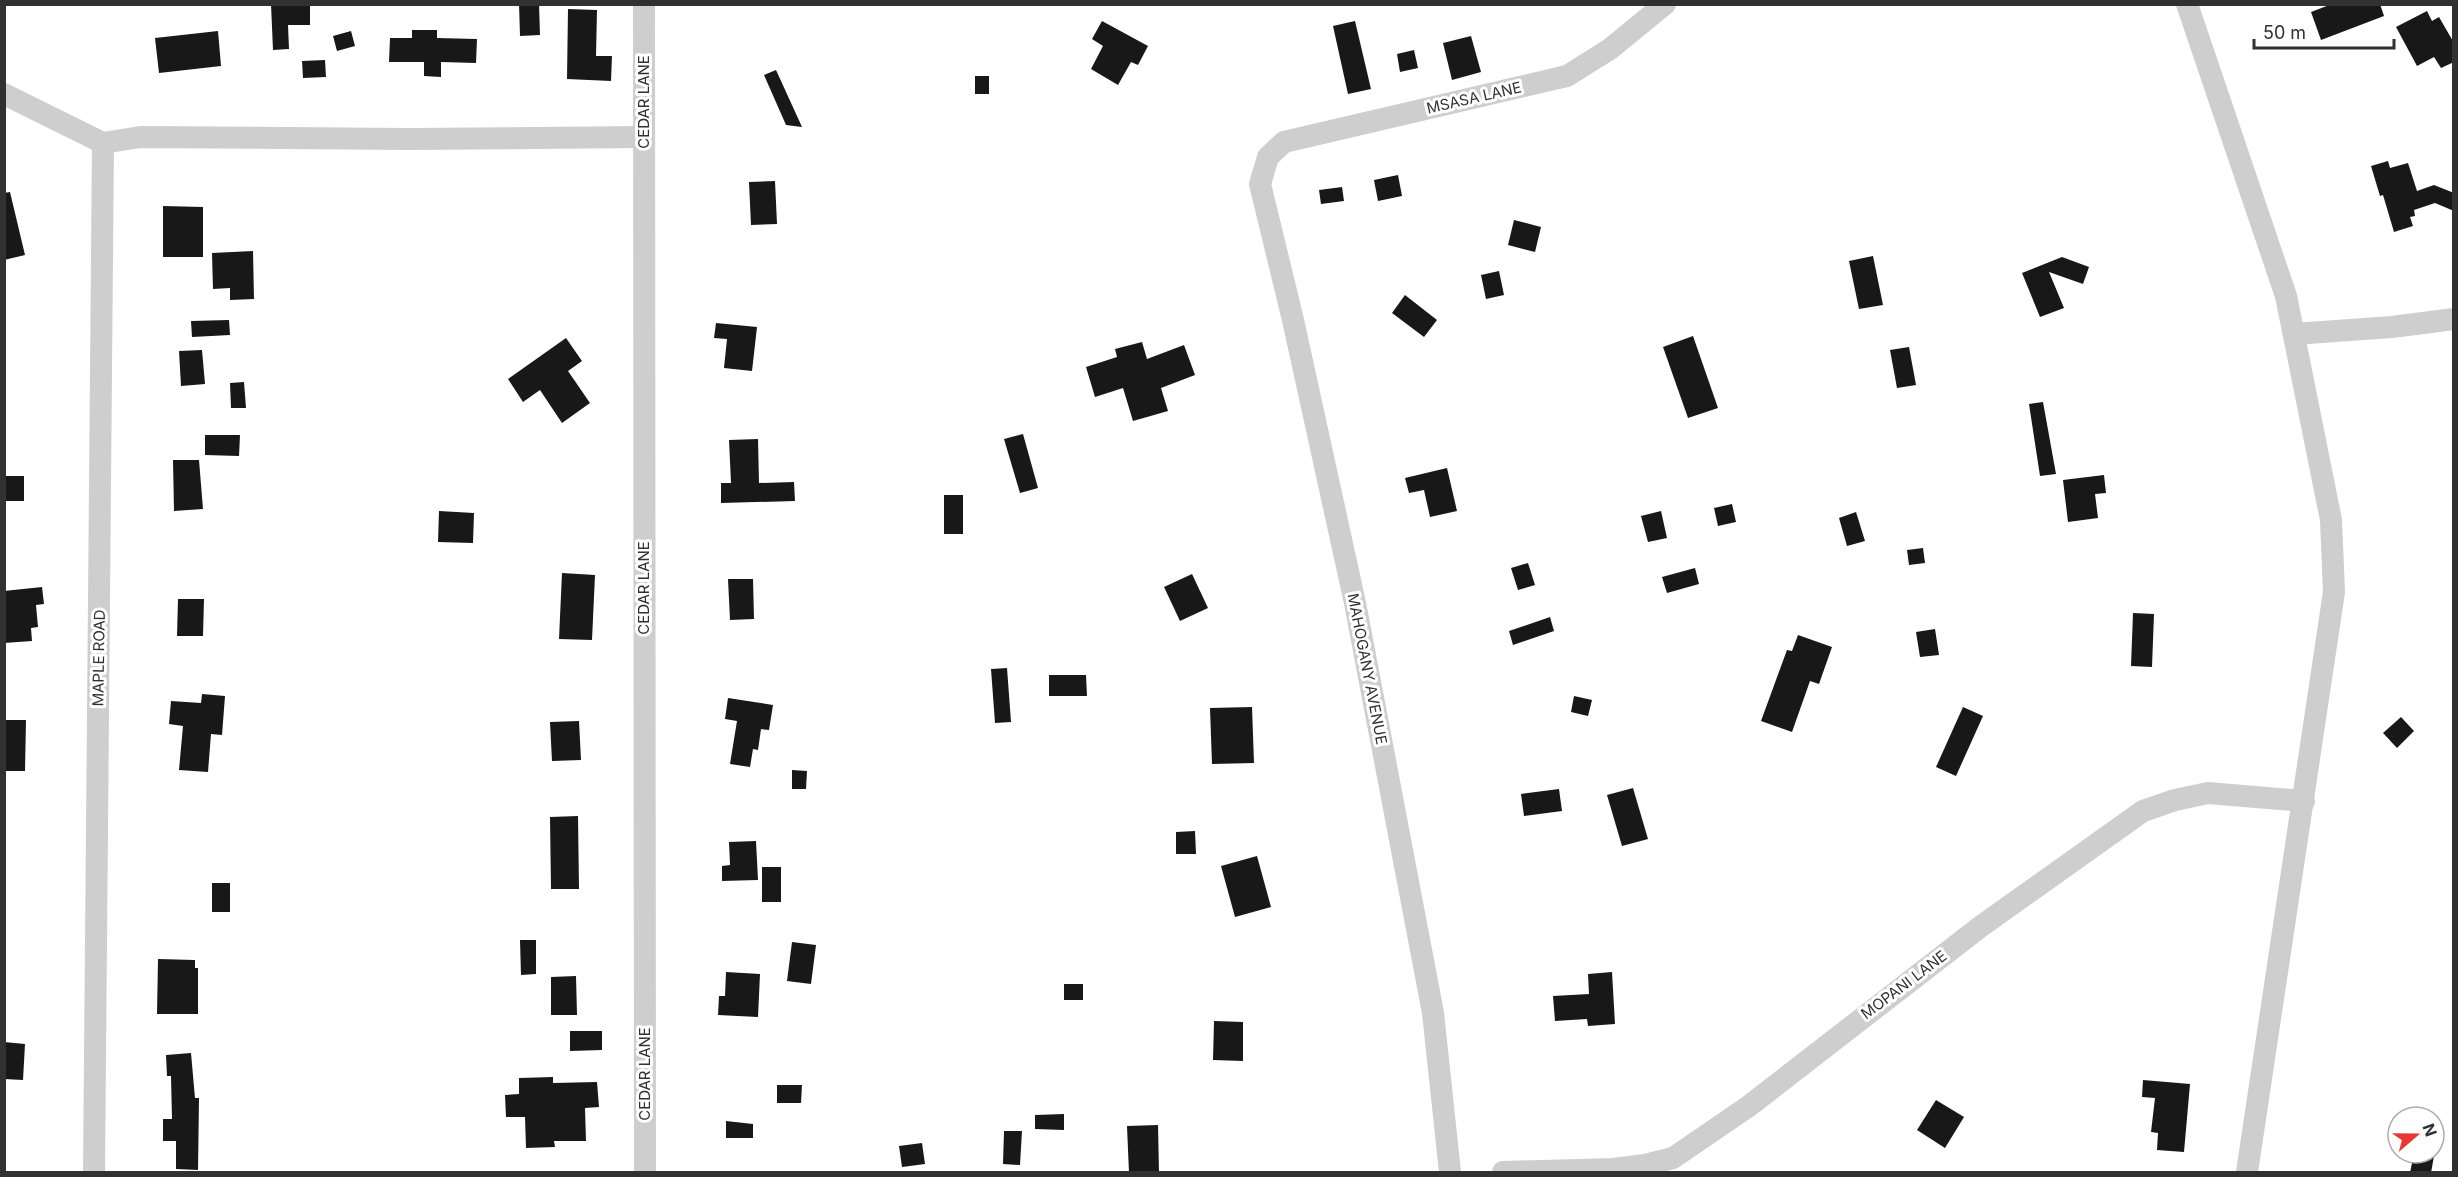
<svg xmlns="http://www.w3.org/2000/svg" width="2458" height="1177" font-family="Inter,sans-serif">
<rect width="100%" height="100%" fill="#fff"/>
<!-- building -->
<g fill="#181818">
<polygon points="271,4 310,4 310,25 288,25 289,49 273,50"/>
<polygon points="519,4 539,4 540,35 520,36"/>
<polygon points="2332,4 2380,4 2384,16 2321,40 2311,12"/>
<polygon points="568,9 597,10 596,56 612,56 611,81 567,79"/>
<polygon points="2427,11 2432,21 2439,17 2454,43 2454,62 2441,68 2434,57 2417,66 2396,27"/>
<polygon points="1102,21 1148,46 1138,65 1131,62 1118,85 1091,69 1103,46 1092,39"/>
<polygon points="1355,21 1371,89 1348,94 1333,26"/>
<polygon points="412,30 437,30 437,38 477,39 476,63 441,62 441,77 424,76 424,62 389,62 390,38 412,38"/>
<polygon points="218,31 221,66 159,73 155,38"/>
<polygon points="351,31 355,46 337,51 333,36"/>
<polygon points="1471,36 1481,72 1452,80 1443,43"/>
<polygon points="1414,50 1418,68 1400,72 1397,54"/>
<polygon points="325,60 326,77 303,78 302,61"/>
<polygon points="776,70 802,127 786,125 764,75"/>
<rect x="975" y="76" width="14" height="18"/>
<polygon points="2388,161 2390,168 2408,163 2417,191 2434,185 2454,193 2454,211 2435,203 2414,210 2415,216 2410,217 2413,226 2394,232 2383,195 2380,196 2371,166"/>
<polygon points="1398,175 1402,196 1378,201 1374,180"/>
<polygon points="775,181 777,224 751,225 749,182"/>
<polygon points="1342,187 1344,201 1321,204 1319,190"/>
<polygon points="10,192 25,255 4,260 4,193"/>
<polygon points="163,206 203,207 203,257 163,257"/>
<polygon points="1514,220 1541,227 1535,252 1508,245"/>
<polygon points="253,251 254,299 230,300 230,288 213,289 212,253"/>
<polygon points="1873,256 1883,305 1859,309 1849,261"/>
<polygon points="2062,257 2089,267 2083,284 2049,272 2064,308 2040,317 2022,273"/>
<polygon points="1499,271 1504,295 1486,299 1481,275"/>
<polygon points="1405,295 1437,320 1424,337 1392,313"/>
<polygon points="229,320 230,335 192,337 191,321"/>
<polygon points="716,323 757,327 752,371 724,368 727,339 714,338"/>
<polygon points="1693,336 1718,408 1688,418 1663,347"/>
<polygon points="566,338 582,361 568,371 590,403 562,423 540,390 523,402 508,379"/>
<polygon points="1142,342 1147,359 1184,345 1195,375 1161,388 1168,411 1133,421 1123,388 1095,397 1086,367 1117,357 1115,349"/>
<polygon points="1909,347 1916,385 1897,388 1890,350"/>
<polygon points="202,350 205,384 181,386 179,351"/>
<polygon points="244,382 246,408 231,408 230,383"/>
<polygon points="2043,402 2056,474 2040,476 2029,404"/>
<polygon points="1023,434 1038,488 1020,493 1004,439"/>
<polygon points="205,435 240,435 239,456 205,455"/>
<polygon points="758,439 759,483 794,482 795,501 721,503 721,483 731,483 729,440"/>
<polygon points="173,460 199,460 203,509 174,511"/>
<polygon points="1447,468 1457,511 1430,517 1424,490 1409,493 1405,478"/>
<polygon points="2104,475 2106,493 2095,494 2098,518 2068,522 2063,480"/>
<rect x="4" y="476" width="20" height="25"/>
<rect x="944" y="495" width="19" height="39"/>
<polygon points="1732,504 1736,522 1718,526 1714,508"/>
<polygon points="439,511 474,513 473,543 438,542"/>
<polygon points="1661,511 1667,538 1648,542 1641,516"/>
<polygon points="1856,512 1865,541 1847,546 1839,518"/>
<polygon points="1923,548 1925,563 1909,565 1907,550"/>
<polygon points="1528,563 1535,585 1518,590 1511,568"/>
<polygon points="1695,568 1699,584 1667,593 1662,577"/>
<polygon points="562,573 595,575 592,640 559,639"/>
<polygon points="1192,574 1208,608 1180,621 1164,587"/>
<polygon points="728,579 753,579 754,619 730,620"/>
<polygon points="42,587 44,604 36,605 38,627 31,628 32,641 4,643 4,591"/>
<polygon points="178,599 204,599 203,636 177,636"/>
<polygon points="2133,613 2154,614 2152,667 2131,666"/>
<polygon points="1550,617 1554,631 1513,645 1509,631"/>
<polygon points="1935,629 1939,655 1920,657 1916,632"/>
<polygon points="1798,635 1832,647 1819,684 1810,681 1792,732 1761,721 1787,650 1792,651"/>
<polygon points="1007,668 1011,722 995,723 991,669"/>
<polygon points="1049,675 1086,675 1087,696 1049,696"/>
<polygon points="202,694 225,696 222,735 211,734 208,772 179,770 183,726 169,724 171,701 201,703"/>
<polygon points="1574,696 1592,700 1588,716 1571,712"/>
<polygon points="728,698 773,705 769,730 761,729 758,750 753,749 750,767 730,764 737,721 725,719"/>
<polygon points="1252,707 1254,763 1212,764 1210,708"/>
<polygon points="1963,707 1983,716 1956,776 1936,767"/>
<polygon points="2401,717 2414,731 2397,748 2383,733"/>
<polygon points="4,720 26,720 25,771 4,771"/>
<polygon points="579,721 581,760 552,761 550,722"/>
<polygon points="792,770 807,771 806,789 792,789"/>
<polygon points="1633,788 1648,839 1622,846 1607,795"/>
<polygon points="1559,789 1562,811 1524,816 1521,794"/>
<polygon points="578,816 579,889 551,889 550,817"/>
<polygon points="1195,831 1196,854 1176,854 1176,832"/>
<polygon points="756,841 758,880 722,881 722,866 730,865 729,842"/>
<polygon points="1257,856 1271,907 1235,917 1221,866"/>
<rect x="762" y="867" width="19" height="35"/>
<rect x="212" y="883" width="18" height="29"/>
<polygon points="520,940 536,940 536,974 521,975"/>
<polygon points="792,942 816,945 811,984 787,981"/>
<polygon points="158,959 195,960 195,968 198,968 198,1014 157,1014"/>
<polygon points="726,972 760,974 758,1017 718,1015 719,996 725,996"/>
<polygon points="1612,972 1615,1024 1588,1026 1587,1019 1555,1021 1553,996 1589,994 1588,974"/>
<polygon points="576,976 577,1015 551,1015 551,977"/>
<rect x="1064" y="984" width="19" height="16"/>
<polygon points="1214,1021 1243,1022 1243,1061 1213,1060"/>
<polygon points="570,1031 602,1031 602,1050 570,1051"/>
<polygon points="4,1042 25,1044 23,1080 4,1079"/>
<polygon points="191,1053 195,1098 199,1098 198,1170 176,1169 176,1141 163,1141 163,1119 172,1119 171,1076 167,1076 166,1055"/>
<polygon points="553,1077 553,1083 597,1082 599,1107 585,1108 586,1141 554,1141 555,1147 526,1148 525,1117 506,1117 505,1095 519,1094 519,1078"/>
<polygon points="2143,1080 2190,1084 2184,1152 2157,1150 2158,1133 2151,1132 2155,1098 2142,1097"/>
<polygon points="777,1085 802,1085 801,1103 777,1103"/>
<polygon points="1936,1100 1964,1117 1945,1148 1917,1130"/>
<polygon points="1064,1114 1064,1130 1035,1129 1035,1115"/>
<polygon points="726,1121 753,1124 753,1138 726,1138"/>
<polygon points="1158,1125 1159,1173 1129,1173 1127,1126"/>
<polygon points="1004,1131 1022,1131 1020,1165 1003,1164"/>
<polygon points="922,1143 925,1164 902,1167 899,1146"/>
<polygon points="2414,1153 2434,1156 2431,1173 2410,1173"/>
</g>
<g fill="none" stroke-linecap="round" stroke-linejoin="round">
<!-- minor -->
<g stroke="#cecece" stroke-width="22">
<polyline points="644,4 645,1172"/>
<polyline points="2187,4 2286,296 2331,520 2334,592 2247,1172"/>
<polyline points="4,94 103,143 140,137 408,139 644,137"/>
<polyline points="2294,334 2392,327 2454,319"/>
<polyline points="94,1172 103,143"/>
<polyline points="1450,1172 1433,1013 1355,603 1293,320 1260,184 1268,157 1284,142 1567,76 1610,49 1665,4"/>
<polyline points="1503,1172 1613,1169 1645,1165 1673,1158 1749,1106 1980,927 2143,811 2175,800 2208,793 2304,801"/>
</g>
</g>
<g text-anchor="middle" stroke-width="6" stroke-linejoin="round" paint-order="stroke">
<!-- street labels -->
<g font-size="15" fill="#313131" stroke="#fff">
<text transform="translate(1474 98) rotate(-13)" y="5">MSASA LANE</text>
<text transform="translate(644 102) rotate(-90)" y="5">CEDAR LANE</text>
<text transform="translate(644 588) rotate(-90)" y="5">CEDAR LANE</text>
<text transform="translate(99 658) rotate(-89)" y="5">MAPLE ROAD</text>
<text transform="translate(1367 669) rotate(79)" y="5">MAHOGANY AVENUE</text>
<text transform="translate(1904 985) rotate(-37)" y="5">MOPANI LANE</text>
<text transform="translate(645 1074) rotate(-90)" y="5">CEDAR LANE</text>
</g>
</g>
<!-- border -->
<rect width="2458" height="1177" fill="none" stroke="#313131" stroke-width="12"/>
<!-- north arrow -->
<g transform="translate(2416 1135) rotate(70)"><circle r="28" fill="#ffffff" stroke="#adadad" stroke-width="1.5"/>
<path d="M0-4.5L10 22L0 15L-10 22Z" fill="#e93832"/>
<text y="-9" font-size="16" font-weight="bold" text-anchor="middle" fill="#313131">N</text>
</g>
<!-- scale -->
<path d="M2254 39v9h140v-9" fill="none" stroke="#313131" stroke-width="3"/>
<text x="2263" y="39" font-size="18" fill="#313131" stroke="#ffffff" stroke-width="4.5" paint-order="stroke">50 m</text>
</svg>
